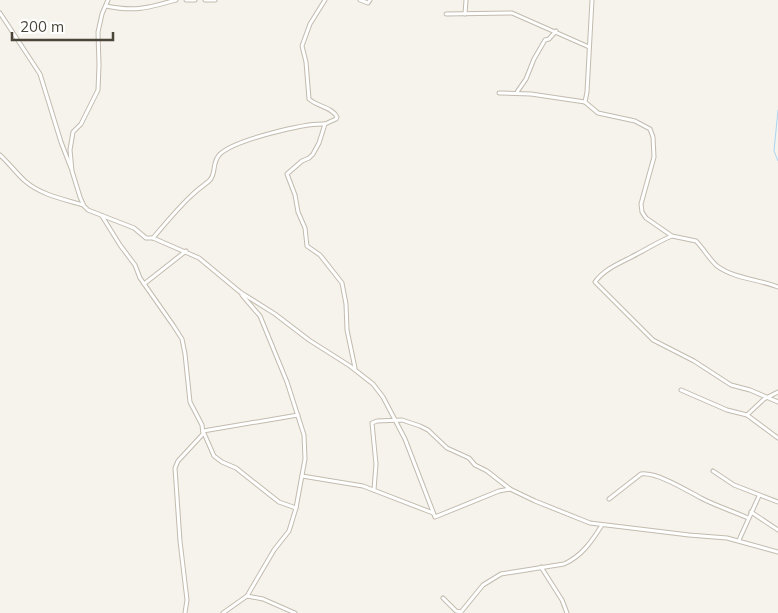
<svg xmlns="http://www.w3.org/2000/svg" width="778" height="613" font-family="Mulish,sans-serif">
<rect width="100%" height="100%" fill="#f6f3ec"/>
<g fill="none" stroke-linecap="round" stroke-linejoin="round">
<!-- stream -->
<polyline stroke="#a9d4f2" stroke-width="1" points="778,110 774,151 778,161"/>
<defs>
<g id="street">
<polyline points="108,0 102,14 98,32 99,65 98,90 81,124 73,132 70,150 72,171 80,197 84,206 88,210 134,228 146,238 153,238 199,258 240,292 275,314 309,340 350,366 373,384 383,397 405,439 435,517 499,491 510,489"/>
<polyline points="186,0 195,0"/>
<polyline points="205,0 215,0"/>
<path d="M 325,0 L 310,24 L 302,46 L 306,62 L 309,99 C 318,107 332,107 337,117 L 336,119 L 325,124 L 319,143 L 313,154 L 309,158 L 302,161 L 287,174 L 295,195 L 298,212 L 305,228 L 307,246 L 320,255 L 342,283 L 346,304 L 347,330 L 355,368"/>
<polyline points="360,0 368,3 370,0"/>
<path d="M 592,0 L 587,92 L 585,102 L 598,113 L 635,121 L 650,129 L 653,137 L 654,157 L 641,204 L 642,212 L 646,218 L 672,236 L 696,241 C 704,249 709,259 717,266 C 735,279 758,279 778,287"/>
<path d="M 106,6 C 135,12 148,8 176,0"/>
<polyline points="0,13 40,74 61,142 71,168"/>
<polyline points="446,14 512,13 589,47"/>
<polyline points="465,14 466,0"/>
<polyline points="517,92 526,79 534,59 545,40 549,39 556,31"/>
<polyline points="499,93 531,94 585,102"/>
<path d="M 0,155 C 9,163 16,173 25,181 C 41,195 63,199 83,205"/>
<polyline points="102,216 120,245 135,265 140,278 173,325 182,339 185,354 190,402 202,425 203,434 178,461 175,468 180,541 187,600 185,613"/>
<path d="M 672,236 C 659,241 649,248 637,254 C 623,262 605,268 595,282 L 653,340 L 694,361 L 731,385 L 750,390 L 778,402"/>
<path d="M 153,238 C 165,224 177,209 191,196 C 197,190 203,186 209,181 C 217,174 211,163 220,154 C 235,140 304,123 325,124"/>
<polyline points="144,284 186,251"/>
<polyline points="681,390 727,410 747,415 778,438"/>
<polyline points="747,415 764,399 778,392"/>
<polyline points="713,471 734,485 778,502"/>
<polyline points="302,476 363,486 433,513"/>
<polyline points="374,490 376,464 372,423 377,421 402,420 420,426 428,430 447,448 469,458 475,465 487,471 510,489 535,501 590,523 689,535 727,538 778,552"/>
<path d="M 609,499 L 641,474 C 657,472 686,490 701,498 C 716,506 733,511 748,518"/>
<polyline points="296,508 279,502 236,468 222,462 214,456 203,431 298,415"/>
<polyline points="751,512 778,530"/>
<polyline points="739,540 759,496"/>
<polyline points="541,567 562,600 567,613"/>
<polyline points="247,596 263,599 295,613"/>
<path d="M 443,598 L 456,611 L 461,612 L 483,585 L 501,574 L 564,564 C 582,556 592,541 602,525"/>
<polyline points="223,613 247,596 274,550 289,531 296,508 305,459 304,435 287,382 260,316 242,295"/>
</g>
</defs>
<!-- street casing -->
<use href="#street" stroke="#c2bbae" stroke-width="5"/>
<!-- street -->
<use href="#street" stroke="#fff" stroke-width="3"/>
</g>
<!-- scale -->
<path d="M12 32v8h101v-8" fill="none" stroke="#4b4439" stroke-width="2.5"/>
<text x="20" y="32" font-size="15" fill="#4b4439" stroke="#ffffff" stroke-width="4" paint-order="stroke">200 m</text>
</svg>
